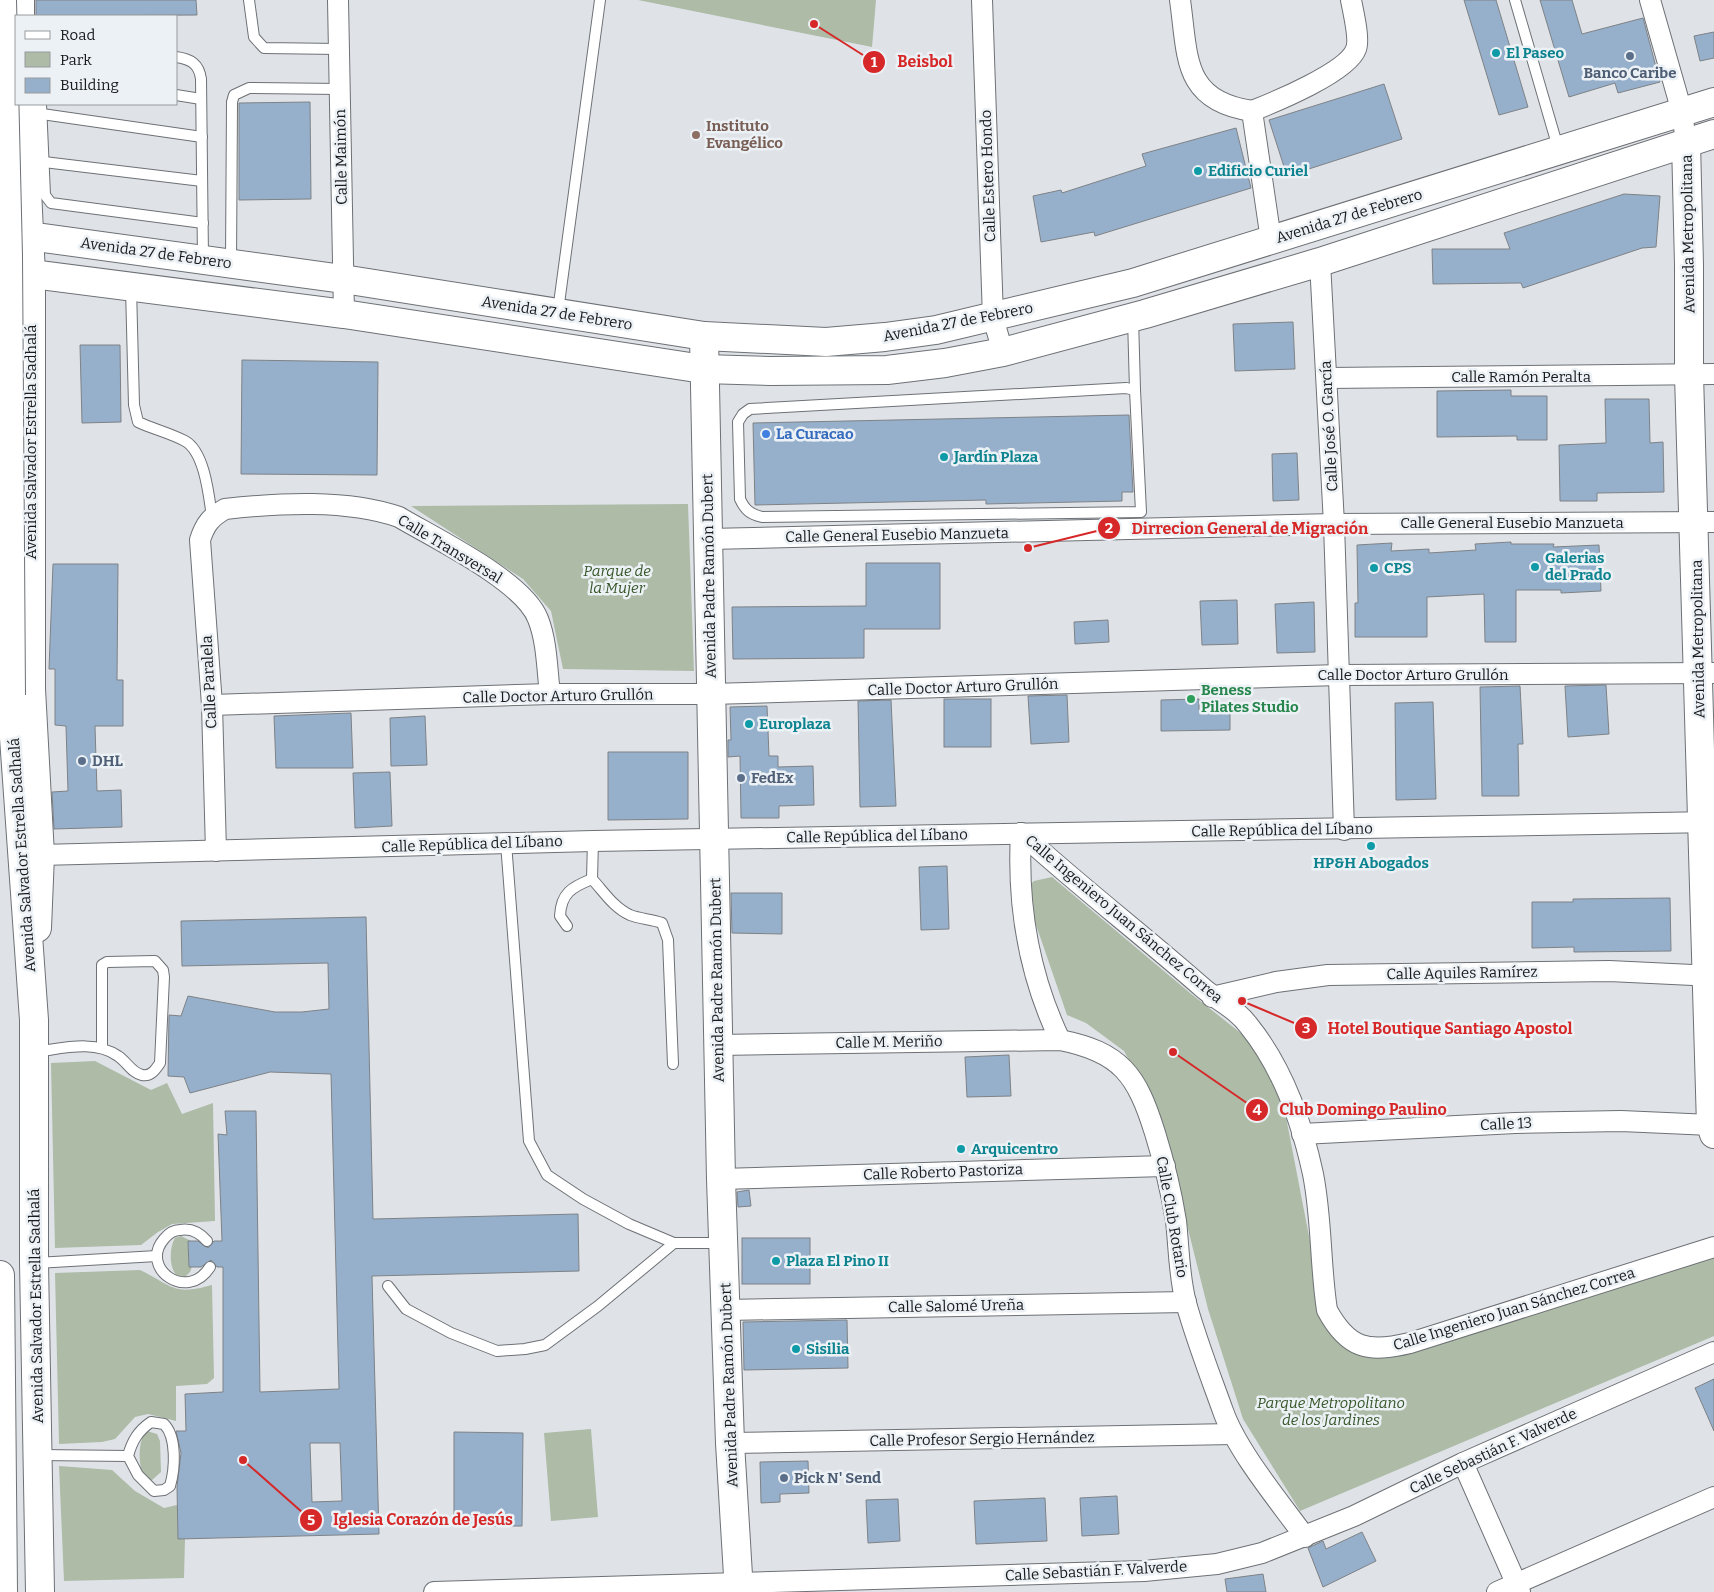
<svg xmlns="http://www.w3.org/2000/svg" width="1714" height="1592" font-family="Bitter,serif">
<rect width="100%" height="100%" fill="#dfe3e8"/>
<!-- green -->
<g fill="#adbba7">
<polygon points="638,0 876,0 872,47"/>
<polygon points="688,504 694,671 563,669 551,611 523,579 411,506"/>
<polygon points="1052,877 1190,993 1275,1060 1318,1283 1338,1331 1394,1352 1714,1239 1714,1336 1300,1511 1243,1419 1208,1309 1183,1209 1154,1105 1124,1051 1086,1023 1067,1015 1024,890 1034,881"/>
<polygon points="95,1061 151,1090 167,1083 182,1114 213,1103 215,1221 172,1224 158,1232 141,1245 55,1248 51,1063"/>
<path d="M 181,1236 L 191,1241 L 188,1242 L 189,1267 L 192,1267 L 190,1272 L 185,1277 L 177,1276 C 169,1268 169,1248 175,1238 Z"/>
<path d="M 140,1270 C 173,1286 173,1296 212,1285 L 214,1378 L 207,1384 L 176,1386 L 176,1421 L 148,1414 L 135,1417 L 115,1439 L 102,1442 L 59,1444 L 55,1273 Z"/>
<polygon points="591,1429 598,1517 551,1521 544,1433"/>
<path d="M 147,1431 L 157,1434 L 160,1441 L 161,1472 L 152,1480 L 145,1479 C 138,1469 137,1439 147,1431 Z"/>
<polygon points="59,1466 112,1470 135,1491 164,1508 177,1505 185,1539 184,1578 64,1581"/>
</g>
<!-- building -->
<g fill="#96b0cc" stroke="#7e8286" fill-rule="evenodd">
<polygon points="36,0 196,0 197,15 36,16"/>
<polygon points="1464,0 1496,0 1528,107 1499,115"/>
<polygon points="1540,0 1572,0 1582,34 1643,18 1660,82 1618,93 1615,83 1569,97"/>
<polygon points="1714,32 1714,58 1700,61 1694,36"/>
<polygon points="1384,84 1402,139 1287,176 1269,120"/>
<polygon points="310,102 311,199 239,200 239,103"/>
<polygon points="1236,128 1251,188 1095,236 1094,232 1041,242 1033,196 1061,190 1062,193 1146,166 1142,154"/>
<polygon points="1624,194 1660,196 1656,247 1642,248 1523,288 1521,283 1433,284 1432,249 1510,249 1504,233"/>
<polygon points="1293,322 1295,369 1235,371 1233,324"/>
<polygon points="80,345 120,345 121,422 82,423"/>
<polygon points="242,360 378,362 377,475 241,474"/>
<polygon points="1511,390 1511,396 1547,396 1547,440 1517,440 1517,436 1437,437 1437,391"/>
<polygon points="1605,399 1649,399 1650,443 1663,442 1664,492 1597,493 1597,501 1560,501 1559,445 1606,443"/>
<polygon points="1129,415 1133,492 1122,492 1122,501 986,504 986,500 755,505 753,423"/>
<polygon points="1297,453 1299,500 1273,501 1272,454"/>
<polygon points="1511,542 1511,544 1554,544 1553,547 1599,545 1601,591 1561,593 1561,590 1516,590 1516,642 1485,642 1484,594 1427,597 1427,637 1355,637 1355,603 1358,603 1357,545 1392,543 1391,551 1429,549 1429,553 1476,550 1475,544"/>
<polygon points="866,563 940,563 940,629 864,629 864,658 733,659 732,607 866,606"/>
<polygon points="53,564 118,564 117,680 123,680 123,726 95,726 97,791 121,790 122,827 54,829 52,792 68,791 66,726 55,725 55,669 49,669"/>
<polygon points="1237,600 1238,644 1202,645 1200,601"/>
<polygon points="1314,602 1315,652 1277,653 1275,604"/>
<polygon points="1108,620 1109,642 1075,644 1074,622"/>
<polygon points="1606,685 1609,734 1568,737 1565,686"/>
<polygon points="1520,686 1523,744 1518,744 1519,796 1482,796 1480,687"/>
<polygon points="1067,695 1069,742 1031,744 1028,696"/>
<rect x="944" y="699" width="47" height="48"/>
<polygon points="1199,699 1199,710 1230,709 1230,730 1161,731 1161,700"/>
<polygon points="891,700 896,806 860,807 858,701"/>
<polygon points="1433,702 1436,799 1396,800 1395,703"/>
<polygon points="767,706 769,756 778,756 778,767 813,766 814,805 779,806 779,818 741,818 740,756 728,757 728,740 731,740 730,707"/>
<polygon points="351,713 353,768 276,768 274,716"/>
<polygon points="425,716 427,765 391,766 390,718"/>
<polygon points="608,752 688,752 688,819 608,820"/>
<polygon points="390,772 392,826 355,828 353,773"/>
<polygon points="947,866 949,929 921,930 919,867"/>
<polygon points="731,893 782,893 782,934 732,933"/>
<polygon points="1670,898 1671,951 1574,952 1574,947 1532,948 1532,902 1573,902 1573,899"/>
<path d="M 366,917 L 373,1219 L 578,1214 L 579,1271 L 372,1276 L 379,1534 L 178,1539 L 177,1487 L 181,1453 L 176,1431 L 186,1431 L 185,1394 L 223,1392 L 223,1267 L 217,1267 L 211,1260 L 201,1267 L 189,1267 L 188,1241 L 198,1241 L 208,1248 L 214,1241 L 222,1241 L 218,1134 L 227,1135 L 225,1111 L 256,1111 L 260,1392 L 339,1389 L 331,1074 L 270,1072 L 190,1093 L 184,1077 L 168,1076 L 169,1015 L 181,1016 L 188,996 L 275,1012 L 302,1012 L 329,1009 L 328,963 L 182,966 L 181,921 ZM 310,1443 L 340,1443 L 342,1501 L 312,1502 Z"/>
<polygon points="1009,1055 1011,1096 967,1097 965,1057"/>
<polygon points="749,1190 751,1206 738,1207 737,1192"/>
<rect x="742" y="1238" width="68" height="46"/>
<polygon points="847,1320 848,1368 744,1370 743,1322"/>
<polygon points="1714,1379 1714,1431 1695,1388"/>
<polygon points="454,1432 523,1433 522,1526 454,1526"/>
<polygon points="808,1461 809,1493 780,1494 780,1502 761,1503 760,1462"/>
<polygon points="1117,1496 1119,1534 1082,1536 1080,1498"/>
<polygon points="1045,1498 1047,1541 976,1544 974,1501"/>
<polygon points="898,1499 900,1541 868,1543 866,1500"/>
<polygon points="1362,1532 1376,1561 1323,1587 1308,1548 1323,1541 1326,1549"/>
<polygon points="1263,1574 1266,1592 1227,1592 1225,1579"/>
</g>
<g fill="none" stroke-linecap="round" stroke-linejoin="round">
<defs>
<g id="lane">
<polyline points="249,0 254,37 264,48 339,49"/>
<polyline points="1515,0 1559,151"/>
<path d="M 176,57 C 191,59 199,64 201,79 L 203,259"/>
<polyline points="176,95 201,99"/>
<polyline points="41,104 45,195 51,203 203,223"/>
<polyline points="42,114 202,137"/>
<polyline points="44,162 202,181"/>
<polyline points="231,263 232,102 234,95 249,88 340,89"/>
<path d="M 131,288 L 134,405 L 138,422 C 153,429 170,433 185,441 C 205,452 209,497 212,517"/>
<polyline points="558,311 600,0"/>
<polyline points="1133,318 1135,390"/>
<path d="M 1126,388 L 1135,390 L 1141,512 L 762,517 C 750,514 745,510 740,499 L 738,422 L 743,414 L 750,409 Z"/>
<path d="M 593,841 L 592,879 C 604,892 614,908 630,915 C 640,919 651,919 662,923 L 668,940 L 673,1064"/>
<polyline points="506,843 529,1141 547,1175 583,1199 629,1224 674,1243 722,1243"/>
<path d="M 567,926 L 560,916 C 561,893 572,887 592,879"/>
<path d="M 34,1052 C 61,1049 94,1039 118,1056 C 127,1062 132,1073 142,1075 C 151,1077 156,1069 160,1063 L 164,977 L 163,970 L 155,961 L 107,962 L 102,965 L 102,1048"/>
<path d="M 207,1241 C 200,1233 191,1228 180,1230 C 174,1230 168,1234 164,1239 C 139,1268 187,1303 210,1267"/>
<polyline points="36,1263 157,1256"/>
<polyline points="388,1286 406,1309 451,1333 497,1351 525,1349 545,1345 598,1306 674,1243"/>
<path d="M 39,1455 L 128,1456 L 138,1475 L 154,1491 L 164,1490 L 170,1486 C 175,1469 177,1437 164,1424 L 151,1422 C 138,1431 132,1441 128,1456"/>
</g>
<g id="street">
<polyline points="338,0 344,314"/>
<polyline points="982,0 993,318 1003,352"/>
<path d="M 1180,0 C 1188,56 1182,101 1252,111"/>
<polyline points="1650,0 1682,112 1686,142"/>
<path d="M 1271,240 L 1252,111 C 1275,102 1348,72 1356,49 C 1360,39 1353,11 1351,0"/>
<polyline points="1320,262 1334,524 1344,830"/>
<polyline points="1327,378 1714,374"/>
<polyline points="709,539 1334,524 1714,522"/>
<polyline points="212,705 550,694 711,694 1340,675 1714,673"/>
<path d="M 1021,833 C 1080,887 1143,935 1203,988 C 1218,1001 1237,1009 1249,1026 C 1282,1067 1302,1123 1313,1174 C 1322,1219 1320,1265 1327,1310 C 1348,1349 1368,1353 1410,1343 L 1714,1247"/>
<path d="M 1021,833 C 1017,905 1029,975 1060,1040"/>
<path d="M 216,851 L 212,705 L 200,540 C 205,524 211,517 225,509 C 279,503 347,499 399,517 C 434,538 524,581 538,619 C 547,641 547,670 550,694"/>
<polyline points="40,855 593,841 1714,822"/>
<polyline points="1212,997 1276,982 1328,975 1609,971 1714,976"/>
<path d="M 718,1045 L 1060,1040 C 1121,1052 1137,1075 1155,1133 C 1164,1162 1171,1190 1176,1221 C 1179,1248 1179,1277 1186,1303 C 1196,1339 1210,1375 1223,1411 C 1237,1451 1279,1501 1305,1537"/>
<polyline points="1302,1134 1515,1123 1621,1121 1711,1125"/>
<polyline points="721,1179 1165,1166"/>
<polyline points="726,1310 1186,1302"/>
<polyline points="730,1443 1233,1434"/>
<polyline points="1463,1463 1520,1592"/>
<polyline points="434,1592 1144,1571 1217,1564 1262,1553 1354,1516 1463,1463 1714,1352"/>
<polyline points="1497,1592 1714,1497"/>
</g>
<g id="secondary">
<polyline points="1686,142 1689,265 1689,375 1711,1125 1714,1134"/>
<polyline points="704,336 721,1179 730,1443 739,1592"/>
</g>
<g id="primary">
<polyline points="20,0 20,16"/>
<polyline points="23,104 31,275 31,689 40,855 37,928"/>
<polyline points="0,232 343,279 704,336 826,342 885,337 936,330 1133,283 1714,102"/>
<polyline points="0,270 344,314 703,369 770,371 887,370 945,363 1003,352 1145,314 1320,262 1714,134"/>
</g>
<g id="highway">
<polyline points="11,695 34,1020 34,1263 40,1592"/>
<polyline points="0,1275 3,1592"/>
</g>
</defs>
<!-- lane casing -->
<use href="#lane" stroke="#6d7175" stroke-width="12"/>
<!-- street casing -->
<use href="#street" stroke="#6d7175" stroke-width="22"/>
<!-- secondary casing -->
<use href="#secondary" stroke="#6d7175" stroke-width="30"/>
<!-- primary casing -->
<use href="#primary" stroke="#6d7175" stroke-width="30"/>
<!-- highway casing -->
<use href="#highway" stroke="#6d7175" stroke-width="30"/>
<!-- lane -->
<use href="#lane" stroke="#fff" stroke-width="10"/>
<!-- street -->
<use href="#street" stroke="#fff" stroke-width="20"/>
<!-- secondary -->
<use href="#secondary" stroke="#fff" stroke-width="28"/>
<!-- primary -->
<use href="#primary" stroke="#fff" stroke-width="28"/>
<!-- highway -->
<use href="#highway" stroke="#fff" stroke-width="28"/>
<defs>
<polyline id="highway-bridge" points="2,0 8,256 11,695"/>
</defs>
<!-- highway-bridge casing -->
<use href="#highway-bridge" stroke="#6d7175" stroke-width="30" stroke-linecap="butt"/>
<!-- highway-bridge -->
<use href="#highway-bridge" stroke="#fff" stroke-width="28"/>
</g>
<!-- markers -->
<g fill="#0f9aa8" stroke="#ecf1f5" stroke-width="2">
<circle cx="1496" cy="53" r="5"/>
<circle cx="1198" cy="171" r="5"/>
<circle cx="944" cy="457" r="5"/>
<circle cx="1535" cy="567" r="5"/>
<circle cx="1374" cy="568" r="5"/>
<circle cx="749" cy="724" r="5"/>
<circle cx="1371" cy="846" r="5"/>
<circle cx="961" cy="1149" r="5"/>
<circle cx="776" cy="1261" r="5"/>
<circle cx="796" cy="1349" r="5"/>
</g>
<g fill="#5c6f8a" stroke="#ecf1f5" stroke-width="2">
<circle cx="1630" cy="56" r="5"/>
<circle cx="82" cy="761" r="5"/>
<circle cx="741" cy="778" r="5"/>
<circle cx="784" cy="1478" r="5"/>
</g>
<circle fill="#8d6e63" stroke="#ecf1f5" stroke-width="2" cx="696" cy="135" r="5"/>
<circle fill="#3f7fe0" stroke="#ecf1f5" stroke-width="2" cx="766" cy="434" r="5"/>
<circle fill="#2e9e5b" stroke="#ecf1f5" stroke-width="2" cx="1191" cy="699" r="5"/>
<g text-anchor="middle" stroke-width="5" stroke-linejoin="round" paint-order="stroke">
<!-- culture labels -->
<g font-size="15" font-weight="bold" fill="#0d838f" stroke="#ecf1f5" text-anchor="start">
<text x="1506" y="58">El Paseo</text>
<text x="1208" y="176">Edificio Curiel</text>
<text x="954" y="462">Jardín Plaza</text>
<text x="1545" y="563">Galerias<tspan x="1545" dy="17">del Prado</tspan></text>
<text x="1384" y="573">CPS</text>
<text x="759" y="729">Europlaza</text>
<text x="1371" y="868" text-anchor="middle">HP&amp;H Abogados</text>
<text x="971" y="1154">Arquicentro</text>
<text x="786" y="1266">Plaza El Pino II</text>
<text x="806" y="1354">Sisilia</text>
</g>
<!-- service labels -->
<g font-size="15" font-weight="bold" fill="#4e5e75" stroke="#ecf1f5" text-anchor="start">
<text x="1630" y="78" text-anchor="middle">Banco Caribe</text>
<text x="92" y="766">DHL</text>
<text x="751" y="783">FedEx</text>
<text x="794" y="1483">Pick N' Send</text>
</g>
<!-- education labels -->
<g font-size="15" font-weight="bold" fill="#785e54" stroke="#ecf1f5" text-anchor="start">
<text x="706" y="131">Instituto<tspan x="706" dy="17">Evangélico</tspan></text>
</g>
<!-- street labels -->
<g font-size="15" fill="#181a1b" stroke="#ecf1f5">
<text transform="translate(341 157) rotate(-91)" y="5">Calle Maimón</text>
<text transform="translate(988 176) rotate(-92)" y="5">Calle Estero Hondo</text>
<text transform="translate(1349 216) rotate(-17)" y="5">Avenida 27 de Febrero</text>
<text transform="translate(1688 234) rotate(-91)" y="5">Avenida Metropolitana</text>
<text transform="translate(156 253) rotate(8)" y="5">Avenida 27 de Febrero</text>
<text transform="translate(557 313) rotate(9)" y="5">Avenida 27 de Febrero</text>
<text transform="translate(958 322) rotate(-11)" y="5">Avenida 27 de Febrero</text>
<text x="1521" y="382">Calle Ramón Peralta</text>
<text transform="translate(1329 426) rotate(-93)" y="5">Calle José O. García</text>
<text transform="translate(31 442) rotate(-90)" y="5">Avenida Salvador Estrella Sadhalá</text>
<text x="1512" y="528">Calle General Eusebio Manzueta</text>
<text transform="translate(897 535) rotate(-1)" y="5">Calle General Eusebio Manzueta</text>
<text transform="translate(450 549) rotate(31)" y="5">Calle Transversal</text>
<text transform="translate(709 576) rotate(-91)" y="5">Avenida Padre Ramón Dubert</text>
<text transform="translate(1698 639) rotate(-91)" y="5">Avenida Metropolitana</text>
<text x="1413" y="680">Calle Doctor Arturo Grullón</text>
<text transform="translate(209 682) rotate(-93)" y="5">Calle Paralela</text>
<text transform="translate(963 687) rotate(-2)" y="5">Calle Doctor Arturo Grullón</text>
<text transform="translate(558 696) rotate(-1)" y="5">Calle Doctor Arturo Grullón</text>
<text transform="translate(1282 830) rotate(-1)" y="5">Calle República del Líbano</text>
<text transform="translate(877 836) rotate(-1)" y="5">Calle República del Líbano</text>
<text transform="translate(472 844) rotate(-2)" y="5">Calle República del Líbano</text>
<text transform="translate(22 855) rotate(-94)" y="5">Avenida Salvador Estrella Sadhalá</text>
<text transform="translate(1124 919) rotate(40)" y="5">Calle Ingeniero Juan Sánchez Correa</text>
<text transform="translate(1462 973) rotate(-1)" y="5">Calle Aquiles Ramírez</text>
<text transform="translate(717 980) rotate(-91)" y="5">Avenida Padre Ramón Dubert</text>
<text transform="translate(889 1042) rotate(-1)" y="5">Calle M. Meriño</text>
<text transform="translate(1506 1124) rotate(-3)" y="5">Calle 13</text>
<text transform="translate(943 1172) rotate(-2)" y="5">Calle Roberto Pastoriza</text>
<text transform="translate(1172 1217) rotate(80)" y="5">Calle Club Rotario</text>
<text transform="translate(36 1306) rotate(-91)" y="5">Avenida Salvador Estrella Sadhalá</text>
<text transform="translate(956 1306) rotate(-1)" y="5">Calle Salomé Ureña</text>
<text transform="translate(1514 1309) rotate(-17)" y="5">Calle Ingeniero Juan Sánchez Correa</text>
<text transform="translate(729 1385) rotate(-92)" y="5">Avenida Padre Ramón Dubert</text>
<text transform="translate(982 1439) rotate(-1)" y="5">Calle Profesor Sergio Hernández</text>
<text transform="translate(1493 1451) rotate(-25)" y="5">Calle Sebastián F. Valverde</text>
<text transform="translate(1096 1571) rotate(-3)" y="5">Calle Sebastián F. Valverde</text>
</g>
<!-- shop labels -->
<g font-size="15" font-weight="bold" fill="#366cbe" stroke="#ecf1f5" text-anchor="start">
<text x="776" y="439">La Curacao</text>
</g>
<!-- park labels -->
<g font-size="15" font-style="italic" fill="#375629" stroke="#ecf1f5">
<text x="617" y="576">Parque de<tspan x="617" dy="17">la Mujer</tspan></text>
<text x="1331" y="1408">Parque Metropolitano<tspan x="1331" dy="17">de los Jardines</tspan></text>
</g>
<!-- leisure labels -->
<g font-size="15" font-weight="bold" fill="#27864d" stroke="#ecf1f5" text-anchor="start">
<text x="1201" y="695">Beness<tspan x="1201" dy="17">Pilates Studio</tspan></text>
</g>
</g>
<!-- callouts -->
<path fill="none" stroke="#d62828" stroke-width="2" d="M814 24L874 62M1028 548L1109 528M1242 1001L1306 1028M1173 1052L1257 1110M243 1460L311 1520"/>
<g fill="#d62828" stroke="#ecf1f5" stroke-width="2">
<circle cx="814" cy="24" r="5"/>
<circle cx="1028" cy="548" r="5"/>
<circle cx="1242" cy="1001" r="5"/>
<circle cx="1173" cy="1052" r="5"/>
<circle cx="243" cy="1460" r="5"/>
<circle cx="874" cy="62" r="12"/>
<circle cx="1109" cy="528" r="12"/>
<circle cx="1306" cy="1028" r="12"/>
<circle cx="1257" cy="1110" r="12"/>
<circle cx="311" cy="1520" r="12"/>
</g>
<g font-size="15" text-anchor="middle" font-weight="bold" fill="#fff">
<text x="874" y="67">1</text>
<text x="1109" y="533">2</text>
<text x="1306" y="1033">3</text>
<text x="1257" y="1115">4</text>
<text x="311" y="1525">5</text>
</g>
<g font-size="16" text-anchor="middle" font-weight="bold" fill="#d62828" stroke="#ecf1f5" stroke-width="5" stroke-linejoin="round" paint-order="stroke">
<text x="925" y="67">Beisbol</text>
<text x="1250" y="534">Dirrecion General de Migración</text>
<text x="1450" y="1034">Hotel Boutique Santiago Apostol</text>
<text x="1363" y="1115">Club Domingo Paulino</text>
<text x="423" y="1525">Iglesia Corazón de Jesús</text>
</g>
<!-- legend -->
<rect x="15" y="15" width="162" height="90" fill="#ecf1f5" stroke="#979b9e"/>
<rect x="25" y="31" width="25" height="8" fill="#ffffff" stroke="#979b9e"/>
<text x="60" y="40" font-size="15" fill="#181a1b">Road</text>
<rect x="25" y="52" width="25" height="15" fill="#adbba7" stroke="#979b9e"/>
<text x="60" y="65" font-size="15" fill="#181a1b">Park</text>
<rect x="25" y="78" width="25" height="15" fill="#96b0cc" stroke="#979b9e"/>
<text x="60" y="90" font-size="15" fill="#181a1b">Building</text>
</svg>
